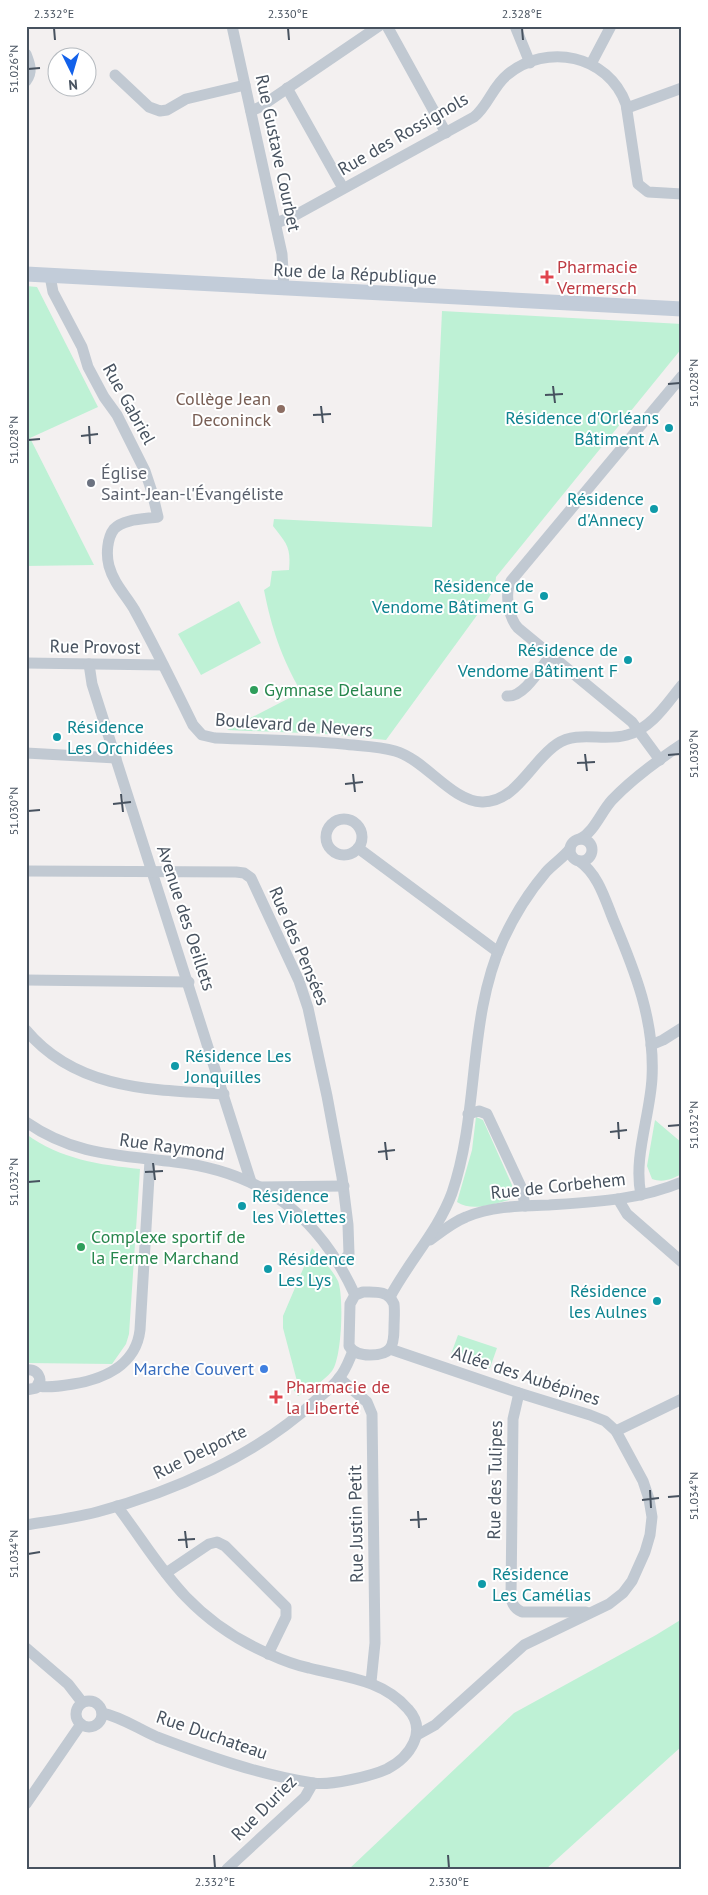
<svg xmlns="http://www.w3.org/2000/svg" width="708" height="1895" font-family="'PT Sans',sans-serif">
<rect width="100%" height="100%" fill="#f3f0f0"/>
<!-- green -->
<g fill="#bef1d5">
<polygon points="26,286 37,287 98,407 30,438 94,565 26,566"/>
<path d="M 442,311 L 682,324 L 682,348 L 496,577 L 495,588 L 483,607 L 386,740 L 329,734 L 227,730 L 301,692 C 281,656 272,630 264,590 L 270,586 L 272,571 L 289,570 C 291,547 287,544 273,526 L 274,519 L 432,527 Z"/>
<polygon points="239,601 261,643 201,675 178,634"/>
<path d="M 476,1117 L 483,1120 L 512,1185 L 513,1193 L 509,1200 C 493,1204 472,1212 457,1202 L 472,1150 Z"/>
<path d="M 655,1120 L 682,1143 L 682,1174 C 671,1179 664,1183 652,1179 L 647,1166 Z"/>
<path d="M 26,1134 C 60,1159 100,1165 140,1169 L 129,1334 L 126,1344 L 112,1364 L 26,1363 Z"/>
<path d="M 312,1248 C 321,1258 332,1269 338,1281 C 344,1296 342,1358 332,1371 C 323,1382 310,1389 298,1396 L 293,1389 L 298,1385 L 283,1328 L 283,1316 Z"/>
<polygon points="458,1335 497,1348 490,1368 451,1354"/>
<polygon points="682,1619 682,1746 546,1869 349,1869 514,1713 656,1635"/>
</g>
<g fill="none" stroke-linecap="round" stroke-linejoin="round">
<!-- street -->
<g stroke="#c1c9d2" stroke-width="11">
<polyline points="232,26 282,254 284,289"/>
<polyline points="387,26 446,133"/>
<polyline points="515,26 530,63"/>
<path d="M 26,54 C 30,64 33,72 26,81"/>
<polyline points="591,64 611,26"/>
<polyline points="115,75 149,107 160,111 167,110 186,99 245,85"/>
<polyline points="287,88 343,188"/>
<polyline points="627,108 682,88"/>
<polyline points="251,111 260,107 379,26"/>
<path d="M 276,223 L 292,217 L 474,117 C 488,106 493,86 507,75 C 547,42 608,55 626,104 L 638,184 L 648,192 L 682,194"/>
<path d="M 50,276 L 53,292 L 82,347 L 88,367 L 104,397 L 117,415 L 145,471 L 152,492 L 158,517 C 145,519 123,519 114,529 C 107,538 106,555 109,566 C 114,584 125,594 134,609 C 155,647 174,686 193,725 L 202,735 L 215,738 C 258,740 300,740 343,744 C 360,746 378,746 395,751 C 426,760 451,801 482,802 C 516,803 532,760 557,744 C 578,730 604,742 627,735 C 652,728 667,703 682,685"/>
<polyline points="26,663 163,665"/>
<polyline points="89,664 92,684 251,1182"/>
<path d="M 507,696 C 524,698 541,667 551,655"/>
<polyline points="26,753 116,758"/>
<path d="M 660,760 L 632,722 L 518,628 C 509,618 504,594 511,581 L 682,376"/>
<circle cx="344" cy="837" r="18"/>
<path d="M 580,839 C 594,832 601,812 612,800 C 632,779 658,760 682,744"/>
<circle cx="581" cy="850" r="11"/>
<polyline points="358,848 498,952"/>
<path d="M 579,861 C 598,874 605,899 613,919 C 635,971 655,1021 652,1078 C 650,1116 633,1158 641,1195"/>
<polyline points="26,871 236,872 244,873 251,878 299,981 308,1008 327,1096 342,1177 348,1225 349,1254 340,1265"/>
<polyline points="26,980 189,982"/>
<path d="M 26,1030 C 76,1090 152,1090 224,1094"/>
<polyline points="651,1045 663,1040 682,1028"/>
<polyline points="468,1114 479,1111 487,1114 522,1189 525,1206"/>
<path d="M 26,1122 C 75,1156 119,1155 175,1162 C 262,1172 319,1216 355,1295"/>
<polyline points="261,1187 344,1186"/>
<polyline points="618,1199 627,1214 682,1262"/>
<path d="M 430,1240 C 441,1232 453,1222 466,1217 C 492,1206 521,1206 549,1205 C 595,1202 639,1200 682,1182"/>
<path d="M 363,1292 C 375,1292 388,1290 394,1304 C 395,1312 394,1320 394,1328 C 394,1347 391,1355 370,1355 C 362,1355 354,1354 349,1346 L 350,1304 L 355,1295 Z"/>
<path d="M 390,1297 C 409,1261 438,1231 452,1193 C 480,1111 467,1019 503,940 C 514,916 529,892 546,872 C 553,864 563,858 570,849"/>
<polyline points="390,1349 519,1393 590,1415 605,1421 616,1431 643,1481 649,1499 652,1517 650,1535 645,1552 632,1581 623,1593 609,1604 524,1645 435,1725 417,1735"/>
<path d="M 26,1370 C 34,1369 39,1373 40,1380 L 36,1388 L 26,1390"/>
<polyline points="339,1378 367,1402 372,1414 375,1643 371,1682"/>
<path d="M 38,1386 C 50,1388 61,1386 73,1384 C 104,1379 136,1365 140,1330 L 150,1160"/>
<path d="M 519,1393 L 513,1419 L 511,1597 C 512,1605 515,1609 522,1612 L 586,1612"/>
<polyline points="616,1431 682,1399"/>
<path d="M 26,1525 C 50,1521 74,1518 97,1512 C 173,1492 257,1455 315,1401 C 323,1394 333,1387 339,1378 C 346,1370 349,1360 353,1351"/>
<polyline points="166,1573 209,1544 217,1542 225,1546 286,1607 286,1617 268,1654"/>
<polyline points="26,1648 68,1684 82,1702"/>
<circle cx="89" cy="1714" r="13"/>
<path d="M 102,1713 C 122,1717 138,1729 157,1737 C 207,1756 260,1775 313,1783 C 329,1786 372,1776 387,1769 C 410,1757 428,1731 408,1709 C 382,1679 344,1677 309,1668 C 295,1665 282,1660 269,1654 C 239,1641 209,1621 186,1597 C 160,1570 140,1536 117,1506"/>
<polyline points="26,1804 81,1724"/>
<polyline points="227,1869 305,1797 313,1783"/>
</g>
<!-- secondary -->
<polyline stroke="#c2ccd9" stroke-width="15" points="26,274 682,309"/>
</g>
<!-- ticks -->
<path fill="none" stroke="#47525f" stroke-width="2" d="M 54,28 L 55,40M 288,28 L 289,40M 522,28 L 523,40M 28,69 L 40,68M 668,384 L 680,383M 553,386 L 555,403M 545,395 L 563,394M 321,406 L 323,423M 313,415 L 331,414M 89,426 L 90,444M 81,436 L 98,434M 28,440 L 40,439M 585,754 L 587,771M 668,755 L 680,754M 577,763 L 595,762M 353,774 L 355,792M 345,784 L 363,782M 121,794 L 123,812M 113,804 L 131,802M 28,811 L 40,810M 618,1122 L 619,1139M 668,1126 L 680,1125M 610,1132 L 627,1130M 385,1142 L 387,1160M 378,1152 L 395,1150M 153,1163 L 155,1180M 145,1172 L 163,1171M 28,1182 L 40,1181M 650,1490 L 651,1508M 668,1497 L 680,1496M 642,1500 L 659,1498M 418,1511 L 419,1528M 410,1520 L 427,1519M 185,1531 L 187,1548M 178,1540 L 195,1539M 28,1554 L 40,1552M 214,1855 L 215,1868M 448,1855 L 449,1868"/>
<!-- markers -->
<g fill="#e0444e" stroke="#fff" stroke-width="2">
<path d="M544.5 269.5h5v5h5v5h-5v5h-5v-5h-5v-5h5z"/>
<path d="M273.5 1389.5h5v5h5v5h-5v5h-5v-5h-5v-5h5z"/>
</g>
<circle fill="#8d6e63" stroke="#fff" stroke-width="2" cx="281" cy="409" r="5"/>
<g fill="#0f9aa8" stroke="#fff" stroke-width="2">
<circle cx="669" cy="428" r="5"/>
<circle cx="654" cy="509" r="5"/>
<circle cx="544" cy="596" r="5"/>
<circle cx="628" cy="660" r="5"/>
<circle cx="57" cy="737" r="5"/>
<circle cx="175" cy="1066" r="5"/>
<circle cx="242" cy="1206" r="5"/>
<circle cx="268" cy="1269" r="5"/>
<circle cx="657" cy="1301" r="5"/>
<circle cx="482" cy="1584" r="5"/>
</g>
<circle fill="#6b7280" stroke="#fff" stroke-width="2" cx="91" cy="483" r="5"/>
<g fill="#2e9e5b" stroke="#fff" stroke-width="2">
<circle cx="254" cy="690" r="5"/>
<circle cx="81" cy="1247" r="5"/>
</g>
<circle fill="#3f7fe0" stroke="#fff" stroke-width="2" cx="264" cy="1369" r="5"/>
<g text-anchor="middle" stroke-width="4" stroke-linejoin="round" paint-order="stroke">
<!-- street labels -->
<g font-size="18" fill="#47525f" stroke="#fff">
<text transform="translate(403 134) rotate(-30)" y="6">Rue des Rossignols</text>
<text transform="translate(278 153) rotate(78)" y="6">Rue Gustave Courbet</text>
<text transform="translate(355 274) rotate(3)" y="6">Rue de la République</text>
<text transform="translate(129 404) rotate(61)" y="6">Rue Gabriel</text>
<text transform="translate(95 647) rotate(1)" y="6">Rue Provost</text>
<text transform="translate(294 725) rotate(4)" y="6">Boulevard de Nevers</text>
<text transform="translate(186 918) rotate(72)" y="6">Avenue des Oeillets</text>
<text transform="translate(299 946) rotate(67)" y="6">Rue des Pensées</text>
<text transform="translate(172 1147) rotate(8)" y="6">Rue Raymond</text>
<text transform="translate(558 1186) rotate(-6)" y="6">Rue de Corbehem</text>
<text transform="translate(526 1376) rotate(18)" y="6">Allée des Aubépines</text>
<text transform="translate(200 1452) rotate(-26)" y="6">Rue Delporte</text>
<text transform="translate(495 1480) rotate(-89)" y="6">Rue des Tulipes</text>
<text transform="translate(356 1524) rotate(-91)" y="6">Rue Justin Petit</text>
<text transform="translate(212 1735) rotate(19)" y="6">Rue Duchateau</text>
<text transform="translate(264 1808) rotate(-45)" y="6">Rue Duriez</text>
</g>
<!-- health labels -->
<g font-size="18" fill="#be3a42" stroke="#fff" text-anchor="start">
<text x="557" y="273">Pharmacie<tspan x="557" dy="21">Vermersch</tspan></text>
<text x="286" y="1393">Pharmacie de<tspan x="286" dy="21">la Liberté</tspan></text>
</g>
<!-- education labels -->
<g font-size="18" fill="#785e54" stroke="#fff" text-anchor="end">
<text x="271" y="405">Collège Jean<tspan x="271" dy="21">Deconinck</tspan></text>
</g>
<!-- culture labels -->
<g font-size="18" fill="#0d838f" stroke="#fff" text-anchor="end">
<text x="659" y="424">Résidence d'Orléans<tspan x="659" dy="21">Bâtiment A</tspan></text>
<text x="644" y="505">Résidence<tspan x="644" dy="21">d'Annecy</tspan></text>
<text x="534" y="592">Résidence de<tspan x="534" dy="21">Vendome Bâtiment G</tspan></text>
<text x="618" y="656">Résidence de<tspan x="618" dy="21">Vendome Bâtiment F</tspan></text>
<text x="67" y="733" text-anchor="start">Résidence<tspan x="67" dy="21">Les Orchidées</tspan></text>
<text x="185" y="1062" text-anchor="start">Résidence Les<tspan x="185" dy="21">Jonquilles</tspan></text>
<text x="252" y="1202" text-anchor="start">Résidence<tspan x="252" dy="21">les Violettes</tspan></text>
<text x="278" y="1265" text-anchor="start">Résidence<tspan x="278" dy="21">Les Lys</tspan></text>
<text x="647" y="1297">Résidence<tspan x="647" dy="21">les Aulnes</tspan></text>
<text x="492" y="1580" text-anchor="start">Résidence<tspan x="492" dy="21">Les Camélias</tspan></text>
</g>
<!-- worship labels -->
<g font-size="18" fill="#5b616d" stroke="#fff" text-anchor="start">
<text x="101" y="479">Église<tspan x="101" dy="21">Saint-Jean-l'Évangéliste</tspan></text>
</g>
<!-- leisure labels -->
<g font-size="18" fill="#27864d" stroke="#fff" text-anchor="start">
<text x="264" y="696">Gymnase Delaune</text>
<text x="91" y="1243">Complexe sportif de<tspan x="91" dy="21">la Ferme Marchand</tspan></text>
</g>
<!-- shop labels -->
<g font-size="18" fill="#366cbe" stroke="#fff" text-anchor="end">
<text x="254" y="1375">Marche Couvert</text>
</g>
</g>
<!-- border -->
<rect width="708" height="1895" fill="none" stroke="#ffffff" stroke-width="55"/>
<!-- north arrow -->
<g transform="translate(72 72) rotate(175)"><circle r="24" fill="#ffffff" stroke="#b5babf"/>
<path d="M0-4L9 19L0 12L-9 19Z" fill="#1361ea"/>
<text y="-8" font-size="14" font-weight="bold" text-anchor="middle" fill="#47525f">N</text>
</g>
<rect x="28" y="28" width="652" height="1840" fill="none" stroke="#47525f" stroke-width="2"/>
<g font-size="12" text-anchor="middle" fill="#47525f">
<text x="54" y="18">2.332°E</text>
<text x="288" y="18">2.330°E</text>
<text x="522" y="18">2.328°E</text>
<text transform="translate(14 69) rotate(-90)" y="4">51.026°N</text>
<text transform="translate(694 383) rotate(-90)" y="4">51.028°N</text>
<text transform="translate(14 440) rotate(-90)" y="4">51.028°N</text>
<text transform="translate(694 754) rotate(-90)" y="4">51.030°N</text>
<text transform="translate(14 811) rotate(-90)" y="4">51.030°N</text>
<text transform="translate(694 1125) rotate(-90)" y="4">51.032°N</text>
<text transform="translate(14 1182) rotate(-90)" y="4">51.032°N</text>
<text transform="translate(694 1496) rotate(-90)" y="4">51.034°N</text>
<text transform="translate(14 1554) rotate(-90)" y="4">51.034°N</text>
<text x="215" y="1886">2.332°E</text>
<text x="449" y="1886">2.330°E</text>
</g>
</svg>
